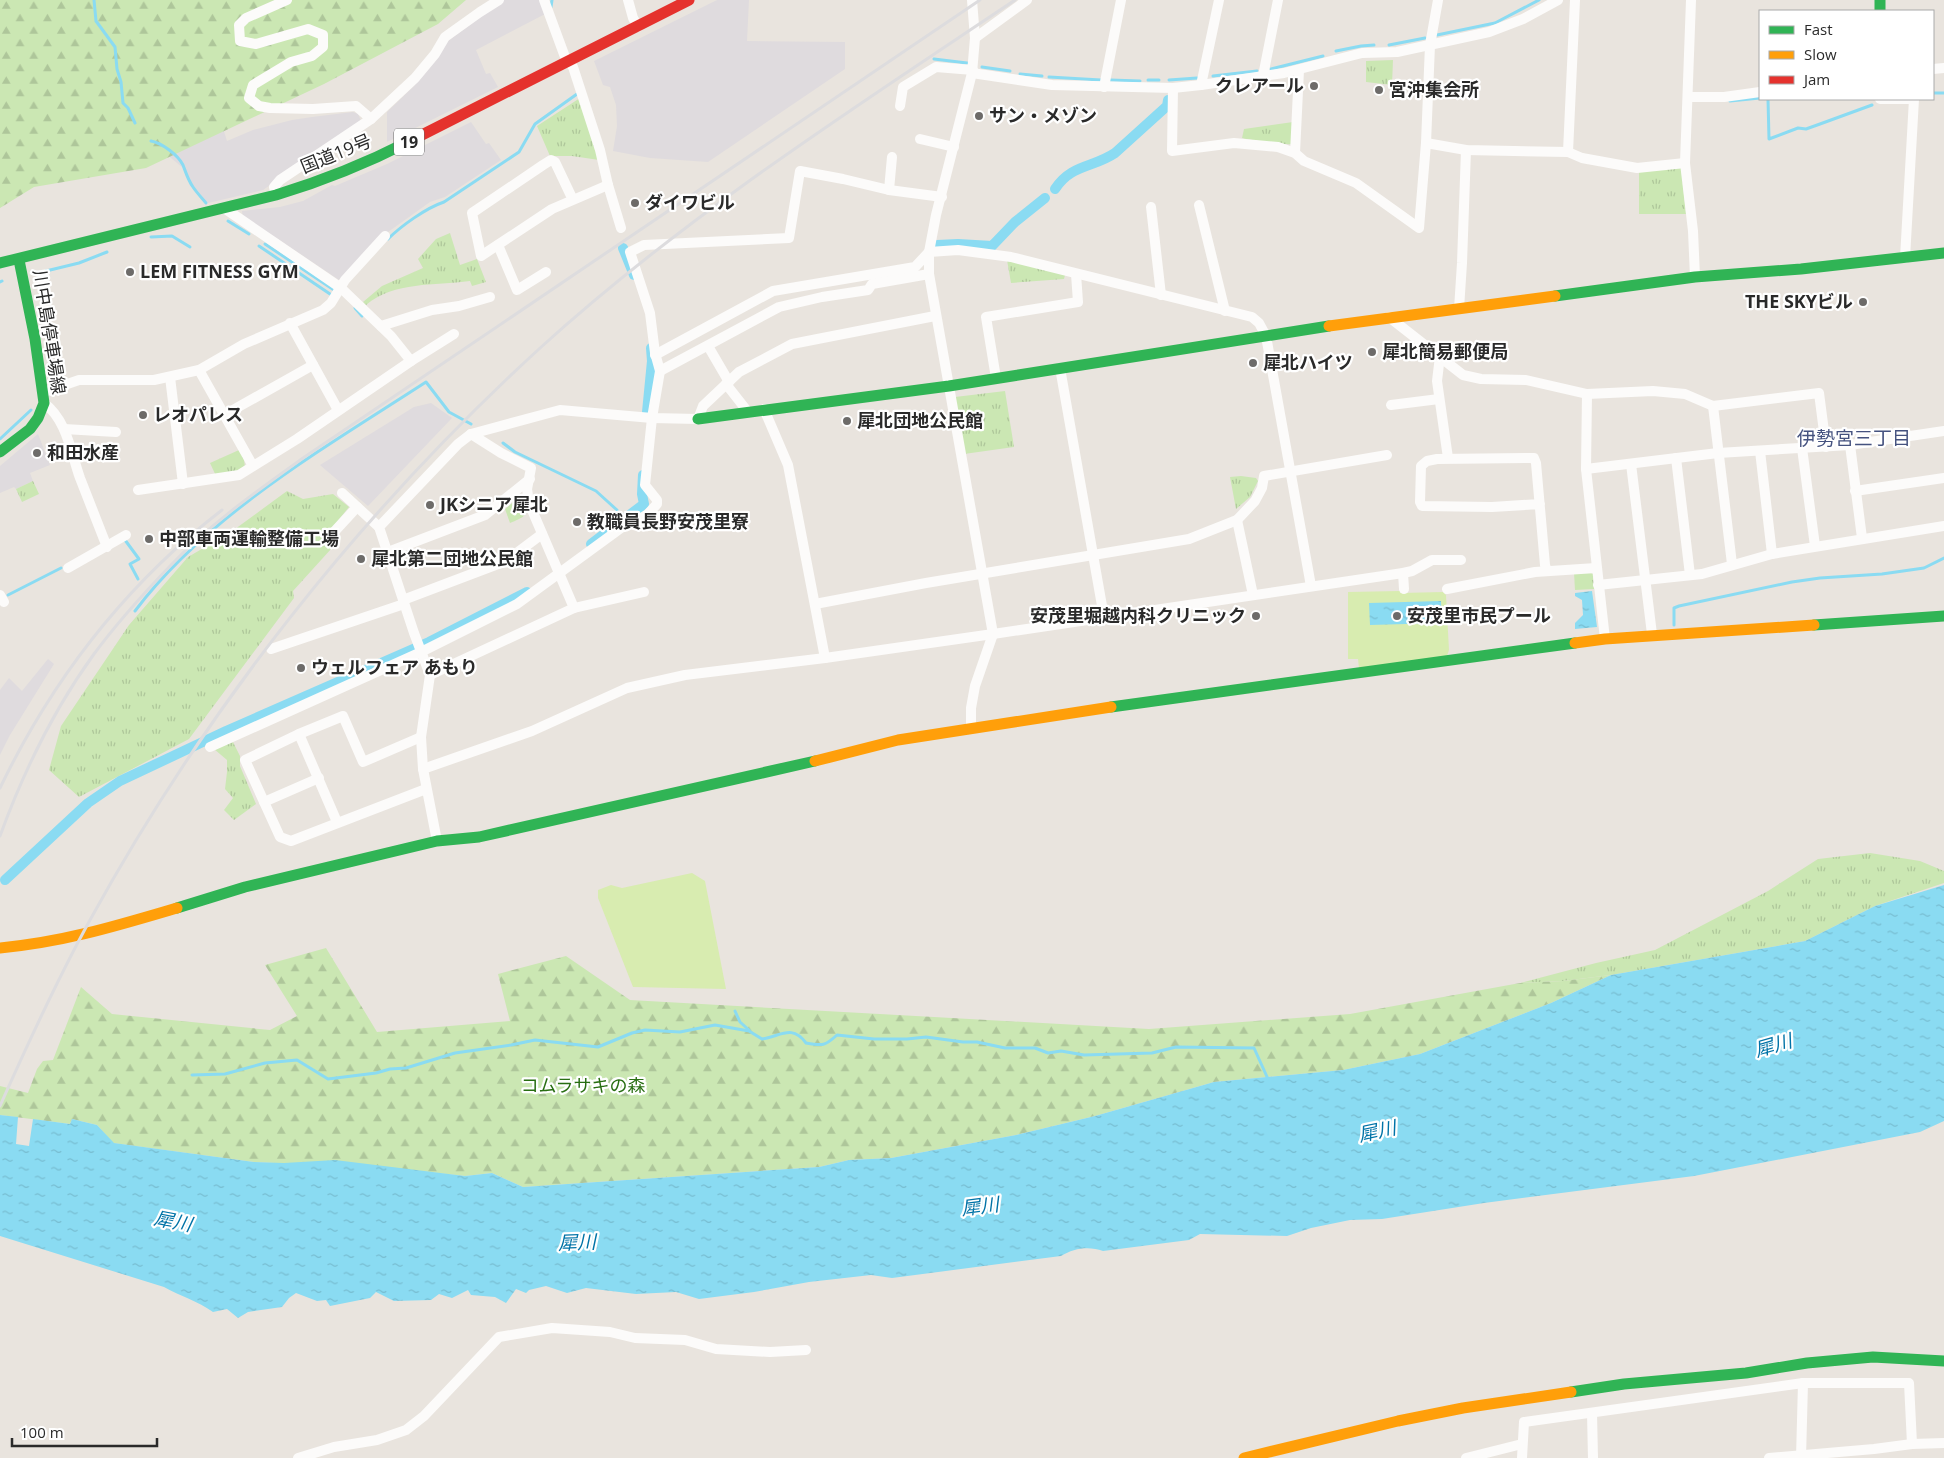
<svg xmlns="http://www.w3.org/2000/svg" width="1944" height="1458" font-family="'Open Sans','Noto Sans JP',sans-serif">
<defs>
<pattern id="grass-tufts" width="24" height="20" patternUnits="userSpaceOnUse" patternTransform="scale(1.25)"><rect width="24" height="20" fill="#cbe7b3"/><path d="M3 7l-1-3M5 7V3M7 7l1-3M15 17l-1-3M17 17v-4M19 17l1-3" fill="none" stroke="#aec69a"/></pattern>
<pattern id="forest-firs" width="22" height="20" patternUnits="userSpaceOnUse" patternTransform="scale(1.25)"><rect width="22" height="20" fill="#cbe7b3"/><path d="M5 1l3.5 6h-7zM16 11l3.5 6h-7z" fill="#aec69a"/></pattern>
<pattern id="water-ripples" width="26" height="14" patternUnits="userSpaceOnUse" patternTransform="scale(1.25)"><rect width="26" height="14" fill="#8adbf2"/><path d="M2 4q2-2 4 0t4 0M15 11q2-2 4 0t4 0" fill="none" stroke="#77bcd0"/></pattern>
</defs>
<rect width="100%" height="100%" fill="#e9e4de"/>
<!-- industrial -->
<g fill="#dfdbde">
<polygon points="503,0 541,0 547,13 476,50 486,74 490,73 498,87 387,142 387,112 414,86 436,59 444,44"/>
<polygon points="717,0 749,0 747,41 845,42 845,69 708,162 650,158 613,151 617,126 616,105 610,87 603,85 594,61"/>
<polygon points="217,109 227,141 253,130 292,120 312,117 353,112 358,114 361,121 263,190 208,203 191,183 183,168 165,153"/>
<polygon points="471,122 486,144 489,143 501,160 445,197 430,202 381,237 339,280 278,239 243,218 242,211 280,207 303,201 332,185 335,186 387,164"/>
<polygon points="431,403 452,418 368,506 320,465 414,407"/>
<polygon points="38,434 50,465 30,473 33,481 16,489 14,487 0,493 0,466"/>
<polygon points="48,659 54,664 10,735 0,755 0,690 9,678 22,691"/>
</g>
<!-- grass -->
<g fill="url(#grass-tufts)">
<polygon points="1393,60 1392,85 1366,82 1366,61"/>
<polygon points="580,98 599,160 572,156 550,156 537,126"/>
<path d="M 1293,122 L 1292,144 C 1288,145 1248,140 1242,138 L 1244,129 Z"/>
<polygon points="1681,167 1686,214 1639,214 1639,172"/>
<path d="M 450,233 L 460,265 L 477,259 L 486,282 L 472,286 L 470,281 C 434,286 395,281 366,305 L 363,302 L 382,286 L 423,268 L 418,259 L 436,239 Z"/>
<polygon points="1007,260 1065,275 1064,279 1011,283"/>
<polygon points="1005,391 1014,447 964,454 955,397"/>
<polygon points="239,450 244,459 245,468 237,473 216,476 210,463"/>
<polygon points="1241,476 1256,478 1258,481 1250,497 1236,509 1230,477"/>
<polygon points="33,481 39,494 22,502 16,489"/>
<polygon points="287,491 303,499 333,494 349,507 331,529 341,538 293,591 294,598 189,739 79,797 49,770 61,726 129,625 188,557 231,532"/>
<path d="M 522,495 L 526,498 C 527,516 527,516 510,523 L 505,509 Z"/>
<polygon points="1589,572 1593,574 1594,589 1575,590 1574,573"/>
<polygon points="233,742 240,756 240,766 256,804 234,820 224,810 233,798 225,789 227,772 227,760 214,749"/>
<polygon points="1870,853 1920,861 1944,871 1944,883 1875,906 1805,941 1611,975 1563,981 1520,983 1596,963 1655,950 1768,891 1818,859"/>
</g>
<!-- forest -->
<g fill="url(#forest-firs)">
<polygon points="0,0 466,0 438,24 324,84 146,168 34,187 0,208"/>
<polygon points="326,948 377,1032 510,1021 498,974 566,956 630,1000 1149,1029 1350,1014 1520,983 1563,981 1611,975 1551,1003 1420,1054 1343,1070 1214,1082 1095,1116 1016,1135 891,1158 849,1160 819,1167 523,1187 492,1173 465,1176 401,1169 254,1162 113,1143 97,1125 72,1119 70,1124 0,1115 0,1086 28,1093 37,1069 43,1061 53,1060 81,987 112,1014 270,1030 297,1016 265,965"/>
</g>
<!-- pitch -->
<g fill="#d8ecb0">
<polygon points="1400,591 1400,593 1443,592 1446,595 1449,650 1447,656 1359,668 1358,659 1348,659 1348,592"/>
<polygon points="692,873 705,881 726,989 633,987 598,898 598,890 611,885 622,888"/>
</g>
<!-- water -->
<g fill="url(#water-ripples)">
<polygon points="1592,591 1597,627 1575,629 1575,623 1583,615 1582,600 1575,596 1575,593"/>
<polygon points="1441,601 1442,623 1370,625 1369,603"/>
<path d="M 1944,885 L 1944,1121 L 1920,1132 L 1694,1176 L 1484,1203 L 1382,1219 L 1350,1220 L 1311,1228 L 1287,1236 L 1200,1234 L 1189,1240 L 1103,1251 C 1089,1246 1074,1248 1061,1256 L 892,1278 L 871,1275 L 809,1282 L 754,1292 L 699,1299 L 676,1292 L 636,1294 L 586,1288 L 567,1293 L 546,1286 L 529,1290 L 526,1293 L 516,1289 L 506,1303 L 495,1297 L 471,1295 L 468,1290 L 452,1298 L 439,1294 L 431,1300 L 394,1301 L 376,1292 L 370,1298 L 330,1306 L 326,1300 L 317,1301 L 296,1293 L 289,1298 L 282,1307 L 248,1312 L 238,1318 L 227,1309 L 213,1312 C 198,1301 180,1296 164,1287 L 0,1236 L 0,1115 L 18,1117 L 16,1144 L 29,1146 L 33,1119 L 70,1124 L 72,1119 L 97,1125 L 114,1143 L 254,1162 L 284,1163 L 335,1160 L 465,1176 L 492,1173 L 523,1187 L 819,1167 L 849,1160 L 891,1158 L 1016,1135 L 1095,1116 L 1214,1082 L 1343,1070 L 1420,1054 L 1551,1003 L 1611,975 L 1805,941 L 1875,906 Z"/>
</g>
<g fill="none" stroke-linecap="round" stroke-linejoin="round">
<!-- stream -->
<g stroke="#8adbf2" stroke-width="3">
<polyline points="94,0 96,21 115,47 117,69 121,82 123,103 128,108 135,123"/>
<polyline points="551,7 552,0"/>
<polyline points="1437,35 1495,23 1539,0"/>
<polyline points="1389,45 1425,38"/>
<polyline points="1336,51 1361,46 1374,45"/>
<polyline points="934,59 967,63"/>
<polyline points="982,67 1010,71"/>
<polyline points="1271,69 1323,56"/>
<polyline points="1020,74 1042,76"/>
<polyline points="1213,76 1257,71"/>
<polyline points="1049,77 1101,80"/>
<polyline points="1110,80 1140,81"/>
<polyline points="1148,80 1159,80"/>
<polyline points="1169,80 1197,78"/>
<polyline points="1933,93 1944,93"/>
<polyline points="1768,99 1769,139 1798,128 1806,129 1820,124 1872,105"/>
<polyline points="1730,101 1760,98"/>
<path d="M 151,141 C 162,143 178,155 183,165 C 186,173 188,180 193,187 C 197,193 202,198 206,203"/>
<polyline points="228,221 249,234"/>
<polyline points="151,237 172,236 190,247"/>
<path d="M 388,239 C 401,226 426,208 444,202 L 519,152 L 535,124 L 577,94"/>
<polyline points="265,244 337,292"/>
<polyline points="259,246 330,294"/>
<polyline points="46,271 79,263 107,252"/>
<polyline points="0,282 2,281"/>
<polyline points="355,308 362,316"/>
<polyline points="0,439 31,410"/>
<polyline points="503,443 515,452 596,491 617,510"/>
<polyline points="125,540 139,559 130,564 138,579"/>
<polyline points="8,595 61,568"/>
<path d="M 135,611 C 207,515 326,447 426,382 L 449,412 L 471,424"/>
<polyline points="1674,625 1674,608 1679,606 1792,582 1820,578 1882,574 1924,568 1944,558"/>
<polyline points="735,1011 740,1022 749,1030"/>
<path d="M 192,1075 L 225,1074 L 265,1063 L 297,1060 L 328,1079 L 376,1073 L 390,1069 L 406,1068 L 455,1053 L 511,1045 L 535,1040 L 598,1047 L 632,1033 L 645,1030 L 680,1032 L 715,1025 L 749,1031 L 762,1039 C 781,1036 792,1024 806,1043 C 823,1046 825,1046 837,1035 L 874,1039 L 907,1039 L 926,1037 L 963,1042 L 977,1042 L 1005,1048 L 1035,1048 L 1048,1053 L 1061,1051 L 1084,1055 L 1152,1053 L 1176,1047 L 1254,1048 L 1268,1079"/>
</g>
<!-- canal -->
<g stroke="#8adbf2" stroke-width="10">
<path d="M 1055,189 C 1071,164 1093,168 1115,153 L 1167,106 L 1168,100"/>
<polyline points="937,245 958,244 992,246 1015,222 1045,198"/>
<polyline points="623,248 634,275"/>
<polyline points="647,412 652,361 651,348"/>
<polyline points="591,544 644,504 642,494 643,475"/>
<polyline points="5,880 88,803 120,781 226,731 429,642 527,592"/>
</g>
<!-- street -->
<g stroke="#fcfbfa" stroke-width="10">
<polyline points="287,0 246,18 239,25 240,41 256,44 308,29 323,35 323,47 312,56 291,62 253,85 249,98 259,106 270,108 313,109 356,106 371,119"/>
<polyline points="544,0 565,57 573,67 600,150 608,185 621,228"/>
<polyline points="628,0 633,18 638,27"/>
<polyline points="1691,0 1685,163 1693,231 1695,277"/>
<polyline points="975,38 1027,0"/>
<polyline points="1933,69 1944,68"/>
<polyline points="972,73 1052,85 1173,88 1201,85 1284,73 1362,53 1397,52 1489,32 1523,19 1558,0"/>
<polyline points="1263,76 1278,0"/>
<polyline points="1201,85 1219,0"/>
<polyline points="1104,87 1121,0"/>
<polyline points="1173,88 1172,151 1234,143 1278,147 1295,153 1304,161 1356,183 1419,228 1426,143 1430,45 1438,0"/>
<polyline points="1688,97 1724,97 1760,92"/>
<polyline points="1880,99 1914,99 1905,258"/>
<polyline points="900,106 903,87 936,67 973,70"/>
<polyline points="920,139 954,147"/>
<polyline points="1426,143 1466,150 1568,152 1582,158 1637,168 1685,163"/>
<polyline points="1568,152 1575,0"/>
<polyline points="1295,153 1299,70"/>
<polyline points="889,190 892,157"/>
<polyline points="276,195 274,187 280,180 371,119 415,78 435,54 445,37 480,12 499,0"/>
<polyline points="573,200 555,162 551,160 543,165 472,213 481,256 552,209 608,185"/>
<polyline points="1199,205 1225,311"/>
<polyline points="1151,207 1161,295"/>
<polyline points="224,208 341,288 391,336 411,361"/>
<polyline points="498,245 517,290 546,272"/>
<polyline points="1459,309 1462,263 1466,150"/>
<polyline points="1389,317 1463,375 1481,379 1526,380 1587,394 1653,391 1685,394 1713,406 1819,393 1826,447"/>
<polyline points="290,323 338,410"/>
<polyline points="381,326 432,310 459,306 490,297"/>
<polyline points="708,346 729,382"/>
<polyline points="655,355 773,291 915,267 929,252 958,250 1011,257 1252,317 1259,323 1266,336 1311,586"/>
<polyline points="1440,356 1437,381 1448,458"/>
<polyline points="1060,368 1104,617"/>
<polyline points="199,370 253,466"/>
<polyline points="660,371 779,307 822,297 868,290 872,284 929,274"/>
<polyline points="170,377 183,484"/>
<polyline points="996,378 986,317 1078,302 1076,274"/>
<polyline points="726,384 748,412"/>
<polyline points="44,392 79,380 154,380 199,370 244,344 323,310 331,303 345,280 385,236"/>
<polyline points="1587,394 1586,469 1605,639"/>
<path d="M 44,403 C 67,420 71,453 80,478 C 89,501 98,524 107,547"/>
<polyline points="1391,405 1439,399"/>
<polyline points="1713,406 1732,564"/>
<polyline points="764,409 788,465 825,658"/>
<polyline points="224,415 313,365"/>
<polyline points="64,429 116,432"/>
<polyline points="1850,445 1862,538"/>
<polyline points="1802,448 1815,546"/>
<polyline points="1760,451 1772,554"/>
<polyline points="1676,458 1690,575"/>
<polyline points="1631,464 1652,634"/>
<polyline points="1586,469 1718,453 1850,445 1944,431"/>
<polyline points="138,490 239,475 297,439 411,361 454,334"/>
<polyline points="1855,491 1944,478"/>
<polyline points="342,493 379,527"/>
<polyline points="1540,504 1492,507 1422,506 1420,502 1421,466 1427,461 1437,459 1534,458 1536,463 1545,565 1547,571"/>
<polyline points="1237,520 1253,595"/>
<polyline points="334,532 357,507"/>
<polyline points="388,552 485,515 530,479"/>
<polyline points="68,568 126,535"/>
<polyline points="1403,573 1404,589"/>
<polyline points="1598,585 1702,574 1772,554 1944,526"/>
<polyline points="1447,589 1535,572 1596,568"/>
<polyline points="0,595 4,602"/>
<polyline points="403,600 506,561 542,534"/>
<polyline points="815,604 926,583 1189,539 1237,520 1255,501 1262,488 1264,476 1387,455"/>
<polyline points="574,608 644,592"/>
<polyline points="271,649 404,604"/>
<polyline points="430,675 574,608 529,503 527,489 531,468 501,453 471,434"/>
<polyline points="971,728 971,708 975,686 993,634 929,274 929,252 936,215 972,73 975,38 972,0"/>
<polyline points="299,734 337,822"/>
<polyline points="421,737 363,762 343,716 299,734 245,760 280,837 291,841 426,789"/>
<polyline points="210,747 421,652 517,604 621,528 647,515 657,504 657,500 645,485 652,418 660,371 655,353 650,313 630,252 644,245 789,238 800,171 843,179 889,190 942,197"/>
<polyline points="423,769 532,731 627,688 685,675 825,658 993,634 1403,573 1412,571 1432,560 1461,560"/>
<polyline points="264,802 319,778"/>
<polyline points="437,841 423,769 421,737 430,675 414,633 379,527 458,444 471,434 560,410 652,418 698,419 703,406 739,372 792,344 935,316"/>
<polyline points="1592,1413 1593,1458"/>
<polyline points="298,1458 334,1447 377,1440 406,1430 424,1416 499,1337 552,1328 610,1332 635,1338 685,1340 716,1349 770,1352 806,1350"/>
<polyline points="1466,1458 1522,1444"/>
<polyline points="1522,1458 1524,1422 1803,1383 1909,1383 1912,1444"/>
<polyline points="1769,1458 1874,1449 1912,1444 1944,1443"/>
<polyline points="1801,1458 1803,1383"/>
</g>
<!-- fast -->
<g stroke="#30b455" stroke-width="11">
<polyline points="1880,0 1880,11"/>
<path d="M 0,263 L 276,195 C 322,181 367,163 410,141"/>
<polyline points="1555,296 1695,277 1801,269 1944,253"/>
<polyline points="698,419 949,386 1329,326"/>
<polyline points="0,452 30,429 38,418 44,403 35,339 19,260"/>
<polyline points="1814,625 1944,616"/>
<polyline points="1111,707 1575,643"/>
<polyline points="177,908 245,887 437,841 479,837 815,761"/>
<polyline points="1571,1392 1624,1384 1746,1373 1807,1363 1873,1357 1944,1361"/>
</g>
<!-- slow -->
<g stroke="#ff9f0a" stroke-width="11">
<polyline points="1329,326 1555,296"/>
<polyline points="1575,643 1605,639 1814,625"/>
<polyline points="815,761 898,740 1111,707"/>
<path d="M 0,948 C 64,942 116,926 177,908"/>
<polyline points="1244,1458 1398,1421 1463,1408 1571,1392"/>
</g>
<!-- jam -->
<polyline stroke="#e5322d" stroke-width="11" points="410,141 689,0"/>
<!-- rail -->
<g stroke="#dddcde" stroke-width="3">
<path d="M 0,788 C 53,678 125,585 222,510"/>
<path d="M 0,836 C 23,773 54,709 94,654 C 117,623 144,593 171,565 C 210,524 257,491 303,458 L 980,0"/>
<path d="M 0,1106 C 28,1043 57,980 90,920 C 207,707 360,513 539,349 C 685,216 851,110 1015,0"/>
</g>
</g>
<!-- markers -->
<g fill="#6d6b69" stroke="#fff" stroke-width="2">
<circle cx="1314" cy="86" r="5"/>
<circle cx="1379" cy="90" r="5"/>
<circle cx="979" cy="116" r="5"/>
<circle cx="635" cy="203" r="5"/>
<circle cx="130" cy="272" r="5"/>
<circle cx="1863" cy="302" r="5"/>
<circle cx="1372" cy="352" r="5"/>
<circle cx="1253" cy="363" r="5"/>
<circle cx="143" cy="415" r="5"/>
<circle cx="847" cy="421" r="5"/>
<circle cx="37" cy="453" r="5"/>
<circle cx="430" cy="505" r="5"/>
<circle cx="577" cy="522" r="5"/>
<circle cx="149" cy="539" r="5"/>
<circle cx="361" cy="559" r="5"/>
<circle cx="1256" cy="616" r="5"/>
<circle cx="1397" cy="616" r="5"/>
<circle cx="301" cy="668" r="5"/>
</g>
<g text-anchor="middle" stroke-width="4.5" stroke-linejoin="round" paint-order="stroke">
<!-- shield labels -->
<rect fill="#fff" stroke="#6a6a6a" stroke-width="1" x="394" y="128.5" width="30" height="27" rx="4"/>
<g font-size="16" font-weight="bold" fill="#2a2a2a">
<text x="409" y="148">19</text>
</g>
<!-- poi labels -->
<g font-size="18" font-weight="bold" fill="#2a2a2a" stroke="#fff" text-anchor="start">
<text x="1304" y="92" text-anchor="end">クレアール</text>
<text x="1389" y="96">宮沖集会所</text>
<text x="989" y="122">サン・メゾン</text>
<text x="645" y="209">ダイワビル</text>
<text x="140" y="278">LEM FITNESS GYM</text>
<text x="1853" y="308" text-anchor="end">THE SKYビル</text>
<text x="1382" y="358">犀北簡易郵便局</text>
<text x="1263" y="369">犀北ハイツ</text>
<text x="153" y="421">レオパレス</text>
<text x="857" y="427">犀北団地公民館</text>
<text x="47" y="459">和田水産</text>
<text x="440" y="511">JKシニア犀北</text>
<text x="587" y="528">教職員長野安茂里寮</text>
<text x="159" y="545">中部車両運輸整備工場</text>
<text x="371" y="565">犀北第二団地公民館</text>
<text x="1246" y="622" text-anchor="end">安茂里堀越内科クリニック</text>
<text x="1407" y="622">安茂里市民プール</text>
<text x="311" y="674">ウェルフェア あもり</text>
</g>
<!-- street labels -->
<g font-size="18" fill="#2a2a2a" stroke="#fff">
<text transform="translate(336 154) rotate(-22)" y="6">国道19号</text>
<text transform="translate(49 332) rotate(81)" y="6">川中島停車場線</text>
</g>
<!-- park labels -->
<g font-size="18" fill="#286e12" stroke="#fff">
<text x="583" y="1092">コムラサキの森</text>
</g>
<!-- neighbourhood labels -->
<g font-size="19" fill="#45527f" stroke="#fff">
<text x="1854" y="445">伊勢宮三丁目</text>
</g>
<!-- water labels -->
<g font-size="19" font-style="italic" fill="#0073a7" stroke="#fff">
<text transform="translate(1773 1045) rotate(-16)" y="7">犀川</text>
<text transform="translate(1377 1131) rotate(-12)" y="7">犀川</text>
<text transform="translate(980 1206) rotate(-7)" y="7">犀川</text>
<text transform="translate(173 1221) rotate(11)" y="7">犀川</text>
<text transform="translate(577 1242) rotate(-2)" y="7">犀川</text>
</g>
</g>
<!-- legend -->
<rect x="1759" y="10" width="175" height="90" fill="#ffffff" stroke="#aaaaaa"/>
<rect x="1769" y="26" width="25" height="8" fill="#30b455" stroke="#aaaaaa"/>
<text x="1804" y="35" font-size="15" fill="#2a2a2a">Fast</text>
<rect x="1769" y="51" width="25" height="8" fill="#ff9f0a" stroke="#aaaaaa"/>
<text x="1804" y="60" font-size="15" fill="#2a2a2a">Slow</text>
<rect x="1769" y="76" width="25" height="8" fill="#e5322d" stroke="#aaaaaa"/>
<text x="1804" y="85" font-size="15" fill="#2a2a2a">Jam</text>
<!-- scale -->
<path d="M12 1438v8h145v-8" fill="none" stroke="#2a2a2a" stroke-width="2.5"/>
<text x="20" y="1438" font-size="15" fill="#2a2a2a" stroke="#ffffff" stroke-width="4" paint-order="stroke">100 m</text>
</svg>
